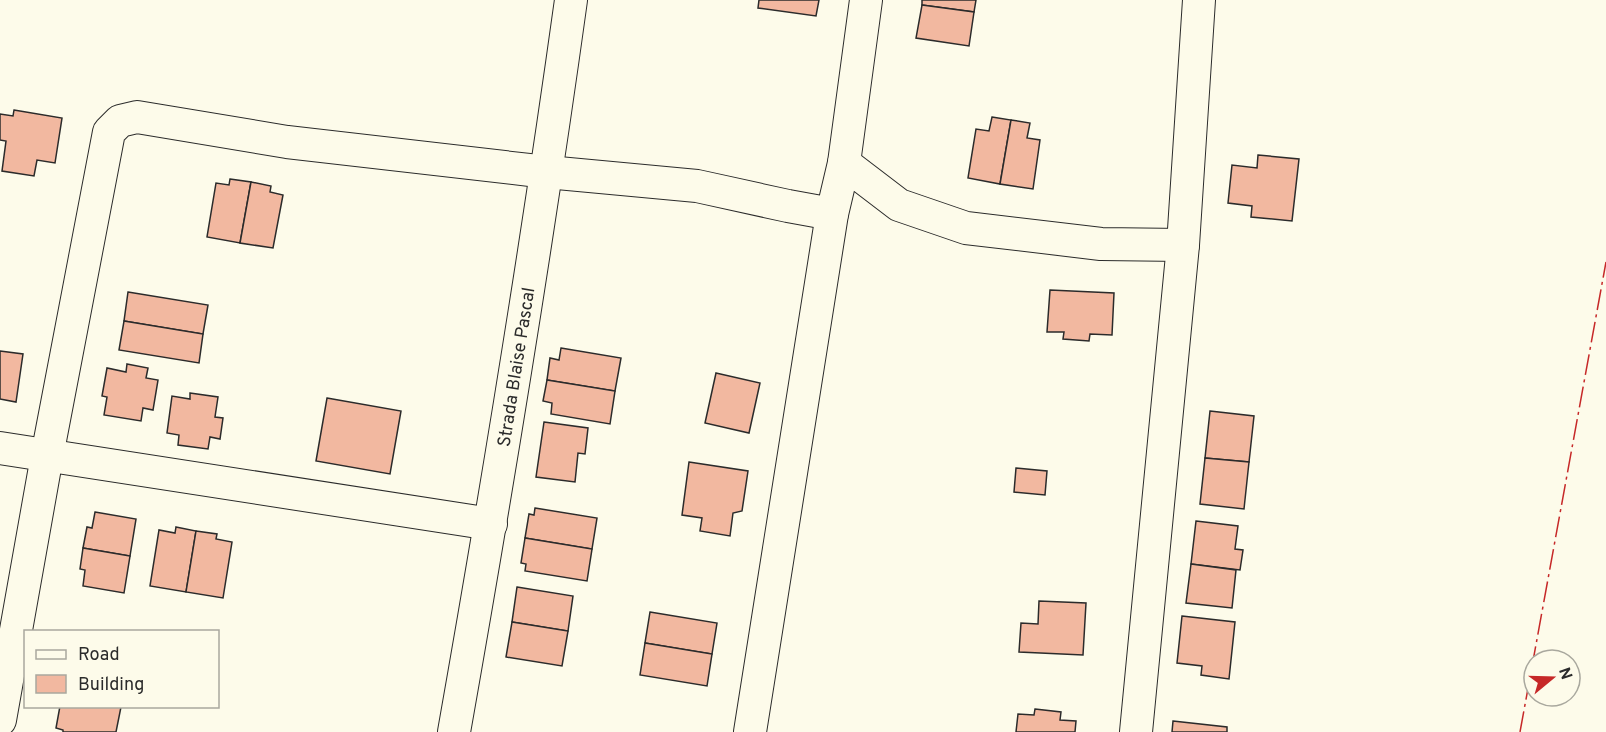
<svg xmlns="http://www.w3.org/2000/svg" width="1606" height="732" font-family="Overpass,sans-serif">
<rect width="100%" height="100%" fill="#fdfbea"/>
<!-- building -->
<g fill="#f2b8a0" stroke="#2b2b2b" stroke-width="1.5">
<polygon points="759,0 819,0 816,16 758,8"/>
<polygon points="922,0 976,0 974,12 922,5"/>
<polygon points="922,5 974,12 969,46 916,38"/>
<polygon points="14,110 62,118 55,163 37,160 34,176 2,171 6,141 0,140 0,114 13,116"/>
<polygon points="992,117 1011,120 1000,184 968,178 976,129 989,131"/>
<polygon points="1011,120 1030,123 1027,138 1040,140 1033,189 1000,184"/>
<polygon points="1258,155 1299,159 1292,221 1251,217 1252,206 1228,203 1232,165 1257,168"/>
<polygon points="230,179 251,182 240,243 207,237 216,183 229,185"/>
<polygon points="251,182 271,186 270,192 283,195 273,248 240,243"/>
<polygon points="1050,290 1114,293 1112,335 1090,334 1089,341 1063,339 1064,332 1047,332"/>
<polygon points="128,292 208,305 203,334 124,321"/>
<polygon points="124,321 203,334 199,363 119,350"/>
<polygon points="561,348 621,358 615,391 547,380 550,358 559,360"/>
<polygon points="0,351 23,354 16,402 0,399"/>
<polygon points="127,364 148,368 146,378 158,380 153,410 143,408 141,421 104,415 107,397 102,396 107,368 126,372"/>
<polygon points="716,373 760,383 749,433 705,423"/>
<polygon points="547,380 615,391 610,424 551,414 552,403 543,401"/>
<polygon points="190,393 218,397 215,417 223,418 220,439 210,437 208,449 178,445 179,435 167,433 172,396 190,399"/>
<polygon points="327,398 401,411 390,474 316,461"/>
<polygon points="1210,411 1254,416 1249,462 1205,458"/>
<polygon points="544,422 588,428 585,454 578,453 575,482 536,477"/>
<polygon points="1205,458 1249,462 1244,509 1200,504"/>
<polygon points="689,462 748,471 742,511 733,513 730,536 700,531 702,518 682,515"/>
<polygon points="1016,468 1047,471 1045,495 1014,492"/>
<polygon points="535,508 597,518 592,549 525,538 529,514 534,515"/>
<polygon points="95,512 136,519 130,556 83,548 87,527 92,528"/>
<polygon points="1196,521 1238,526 1235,549 1243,550 1240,570 1191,564"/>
<polygon points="176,527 196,531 186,592 150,586 159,530 175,533"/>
<polygon points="196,531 217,534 216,539 232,542 223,598 186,592"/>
<polygon points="525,538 592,549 587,581 525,571 526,564 521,563"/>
<polygon points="83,548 130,556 124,593 83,586 85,570 80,569"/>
<polygon points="1191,564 1236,570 1232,608 1186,603"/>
<polygon points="517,587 573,596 568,631 512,622"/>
<polygon points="1039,601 1086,603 1083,655 1019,652 1021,623 1038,624"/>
<polygon points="650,612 717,623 712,654 645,643"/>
<polygon points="1182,616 1235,622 1229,679 1201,675 1202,666 1177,663"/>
<polygon points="512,622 568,631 562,666 506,657"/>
<polygon points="645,643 712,654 707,686 640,675"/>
<polygon points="60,706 121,707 116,732 63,732 63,730 56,728"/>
<polygon points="1035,709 1061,712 1060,720 1076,721 1075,732 1016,732 1018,714 1034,715"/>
<polygon points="1173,721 1227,727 1227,732 1172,732"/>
</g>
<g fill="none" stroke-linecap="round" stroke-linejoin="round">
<defs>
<g id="minor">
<polyline points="844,163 899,205 966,228 1101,244 1183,245"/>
<polyline points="0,448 491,524"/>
<polyline points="0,720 47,456 109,132 120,121 137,117 287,142 547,172 697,186 788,206 832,214"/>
<path d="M 454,732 C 497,489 537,245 571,0"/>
<polyline points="750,732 832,214 844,163 866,0"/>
<polyline points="1136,732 1183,245 1199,0"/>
</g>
</defs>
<!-- minor casing -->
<use href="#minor" stroke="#2b2b2b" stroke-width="34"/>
<!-- minor -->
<use href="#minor" stroke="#fdfbea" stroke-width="32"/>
<!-- power -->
<polyline stroke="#c62828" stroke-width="1.5" stroke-dasharray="21 4.5 3 4.5" stroke-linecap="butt" points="1520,732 1606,262"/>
</g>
<g text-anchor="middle" stroke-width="4.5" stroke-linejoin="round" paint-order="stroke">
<!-- street labels -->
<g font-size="18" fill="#2b2b2b" stroke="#fdfbea">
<text transform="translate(516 367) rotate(-81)" y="6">Strada Blaise Pascal</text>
</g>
</g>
<!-- legend -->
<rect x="24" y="630" width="195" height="78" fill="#fdfbea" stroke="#a9a89e" stroke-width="1.5"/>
<rect x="36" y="650" width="30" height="9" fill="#fdfbea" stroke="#a9a89e" stroke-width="1.5"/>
<text x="78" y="660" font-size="18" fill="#2b2b2b">Road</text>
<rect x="36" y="675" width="30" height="18" fill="#f2b8a0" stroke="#a9a89e" stroke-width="1.5"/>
<text x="78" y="690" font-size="18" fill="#2b2b2b">Building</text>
<!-- north arrow -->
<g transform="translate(1552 678) rotate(71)"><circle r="28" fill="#fdfbea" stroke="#a9a89e" stroke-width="1.5"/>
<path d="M0-4.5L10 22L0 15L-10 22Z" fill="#c62828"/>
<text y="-9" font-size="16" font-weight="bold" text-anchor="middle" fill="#2b2b2b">N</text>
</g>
</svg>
